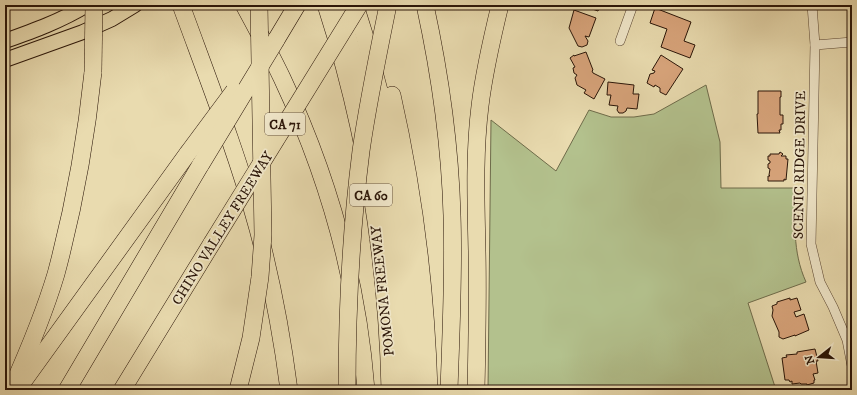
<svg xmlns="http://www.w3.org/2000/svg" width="857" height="395" font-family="'IM FELL DW Pica',serif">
<rect width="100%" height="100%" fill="#e9dbaf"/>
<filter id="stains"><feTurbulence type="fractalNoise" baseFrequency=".005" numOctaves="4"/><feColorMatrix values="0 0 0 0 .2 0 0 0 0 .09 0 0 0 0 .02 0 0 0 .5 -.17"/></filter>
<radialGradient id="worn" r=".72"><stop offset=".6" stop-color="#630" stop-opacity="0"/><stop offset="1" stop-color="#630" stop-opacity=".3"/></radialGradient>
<!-- green -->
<path fill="#b3c18d" stroke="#6e6b4a" d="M 706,85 L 720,142 L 721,188 L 796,188 C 795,221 792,251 806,282 L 748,303 L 776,390 L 488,390 L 491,120 L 556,171 L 589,110 L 611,117 L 634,117 L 654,114 Z"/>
<!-- building -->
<g fill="#d8a47b" stroke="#2a1508">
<polygon points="581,5 601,5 598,11"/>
<polygon points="655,8 691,22 684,41 695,45 690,58 661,47 667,29 650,23"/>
<polygon points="574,10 596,18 589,37 585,36 588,41 587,45 582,47 578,46 569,28"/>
<polygon points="586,52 593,70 592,71 593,73 605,79 594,99 584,93 586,90 577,85 575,78 577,75 574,73 573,68 575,67 570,58 574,55 574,56"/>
<polygon points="661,55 683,69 666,95 660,92 660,88 655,85 654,87 647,83 650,74 654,73 655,71 652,70"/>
<polygon points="608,82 634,85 633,94 639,94 637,109 627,108 626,111 623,113 619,113 617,110 618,106 609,105 611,95 607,95"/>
<polygon points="758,91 781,91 781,97 780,97 780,115 783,115 783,124 781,124 781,130 779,130 780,133 758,133 757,114 758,114"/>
<polygon points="780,152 783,154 781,156 786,156 786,159 788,159 786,180 784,179 784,181 768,181 768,176 770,176 769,175 770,169 768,168 768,164 770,163 770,161 768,160 768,156 770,156 770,154 779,154"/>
<polygon points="790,298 790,300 797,298 801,310 794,312 796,317 804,314 809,330 795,336 795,335 783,339 779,337 779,332 772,316 773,310 772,306 777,304 777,302"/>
<polygon points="815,349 818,361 816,361 818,373 813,374 815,380 814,380 814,383 807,385 807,384 801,384 800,383 792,384 792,381 790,382 789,380 785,380 782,358 787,357 786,355 797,354 797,352"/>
</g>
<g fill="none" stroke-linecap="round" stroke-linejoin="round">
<defs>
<g id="street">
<polyline points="812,5 815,45 811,244 820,282 833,307 847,340 852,366"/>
<polyline points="620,41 633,5"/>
<polyline points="815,45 852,42"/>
</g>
<g id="primary">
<path d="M 5,41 C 33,31 61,21 87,5"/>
<polyline points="5,60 83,32 112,19 135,5"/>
</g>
<g id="highway">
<path d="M 181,5 C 208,79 237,153 258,229 C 272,282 282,336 289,390"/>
<path d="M 244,5 C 257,29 270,53 282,78 C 328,176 358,282 366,390"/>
<path d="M 326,5 C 366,129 387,260 390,390"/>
<path d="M 338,5 C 378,130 399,259 403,390"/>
<polyline points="355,5 364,34 381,98 407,247 414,325 417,390"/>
<path d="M 425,5 C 440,74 450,144 452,215 C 454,273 451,332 449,390"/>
<polyline points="276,40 297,5"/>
<path d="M 392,95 C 414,192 426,290 429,390"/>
<polyline points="22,383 188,153"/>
<path d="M 11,390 C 28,352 44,314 56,274 C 74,207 86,140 93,72"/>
<polyline points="67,390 201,164"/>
<polyline points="122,390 212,243"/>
<path d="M 476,390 C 477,344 478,297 477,251 C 476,203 474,154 480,106 C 484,72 492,38 500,5"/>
</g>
</defs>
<!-- street casing -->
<use href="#street" stroke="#5a4632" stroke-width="10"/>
<!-- primary casing -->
<use href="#primary" stroke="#2a1508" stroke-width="16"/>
<!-- highway casing -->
<use href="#highway" stroke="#2a1508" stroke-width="18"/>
<!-- street -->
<use href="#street" stroke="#f1e8cb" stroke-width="9"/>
<!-- primary -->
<use href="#primary" stroke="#e9dbaf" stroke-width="14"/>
<!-- highway -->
<use href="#highway" stroke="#e9dbaf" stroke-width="17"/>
<defs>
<g id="highway-bridge">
<polyline points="93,72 94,5"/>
<polyline points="188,153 234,91"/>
<polyline points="201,164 276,40"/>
<polyline points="212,243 359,5"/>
<polyline points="238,390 251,338 260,277 263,235 259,5"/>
<path d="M 347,390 C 347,310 351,230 361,151 C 368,102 378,54 388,5"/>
</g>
</defs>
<!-- highway-bridge casing -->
<use href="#highway-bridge" stroke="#2a1508" stroke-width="18" stroke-linecap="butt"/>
<!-- highway-bridge -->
<use href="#highway-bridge" stroke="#e9dbaf" stroke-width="17"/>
</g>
<g text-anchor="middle" stroke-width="3.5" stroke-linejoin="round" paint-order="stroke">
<!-- shield labels -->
<g fill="#f1e8cb" stroke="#665442" stroke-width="1">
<rect x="265" y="113" width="40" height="22" rx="3"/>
<rect x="350" y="184" width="42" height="22" rx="3"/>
</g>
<g font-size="13" font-weight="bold" fill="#2a1508">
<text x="285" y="129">CA 71</text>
<text x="371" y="200">CA 60</text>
</g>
<!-- street labels -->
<g font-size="14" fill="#2a1508" stroke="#f1e8cb">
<text transform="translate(799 165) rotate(-89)" y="5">SCENIC RIDGE DRIVE</text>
<text transform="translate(222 228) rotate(-58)" y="5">CHINO VALLEY FREEWAY</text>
<text transform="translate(382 291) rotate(-96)" y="5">POMONA FREEWAY</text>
</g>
</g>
<!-- margin -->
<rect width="857" height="395" fill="none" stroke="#e9dbaf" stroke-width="20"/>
<rect x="6" y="6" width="845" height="383" fill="none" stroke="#2a1508" stroke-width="2"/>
<rect x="10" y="10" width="837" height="375" fill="none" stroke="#2a1508"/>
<!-- north arrow -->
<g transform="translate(819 357) rotate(253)" stroke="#f1e8cb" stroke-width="3" paint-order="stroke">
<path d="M0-3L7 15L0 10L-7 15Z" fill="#2a1508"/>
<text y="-6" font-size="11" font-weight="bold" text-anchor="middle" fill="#2a1508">N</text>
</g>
<rect width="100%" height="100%" filter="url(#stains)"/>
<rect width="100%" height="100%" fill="url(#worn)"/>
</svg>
